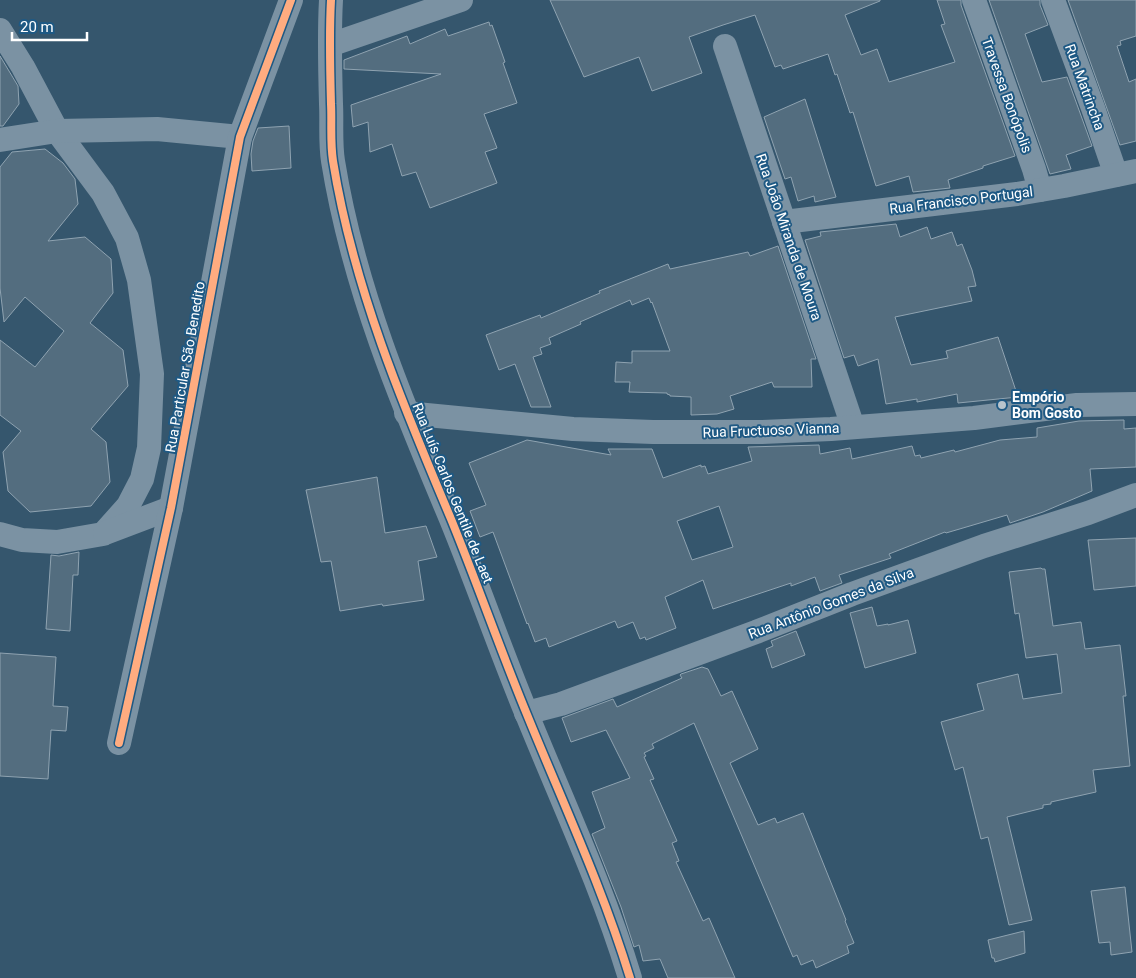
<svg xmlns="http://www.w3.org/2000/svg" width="1136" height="978" font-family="Roboto,sans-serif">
<rect width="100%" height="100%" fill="#35566d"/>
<!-- building -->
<g fill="#536d7f" stroke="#8fa3b1" fill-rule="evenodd">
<polygon points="550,0 880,0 880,1 845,15 861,55 877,49 889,82 955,62 941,25 945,24 937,0 961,0 961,5 1015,156 983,166 983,168 948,180 950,188 913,192 909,176 876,186 853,112 850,113 837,74 835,75 828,54 783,69 781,65 775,67 755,15 723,25 689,37 702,73 652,91 639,57 584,77"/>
<polygon points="989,0 1040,0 1040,5 1048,25 1025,34 1042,82 1067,77 1092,146 1066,155 1071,169 1050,174"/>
<polygon points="1068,0 1136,0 1136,36 1120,41 1121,45 1117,46 1129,82 1136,79 1136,141 1120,145"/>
<polygon points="489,22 490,26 492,25 505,62 503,63 517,103 484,114 497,148 485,152 497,183 430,208 416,172 402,176 392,144 370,152 368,122 353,127 351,105 441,74 344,69 344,60 407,36 410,44 445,29 448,36"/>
<polygon points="0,56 18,86 19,104 3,126 0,126"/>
<polygon points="805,99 836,197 815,202 814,196 798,201 791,177 785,179 764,117"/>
<polygon points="289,126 291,168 252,171 251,154 253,141 258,128"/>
<polygon points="45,149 63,163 75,179 78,204 48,241 85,237 111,259 113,293 90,323 123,350 128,386 91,429 106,442 110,482 91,506 30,512 8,491 3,452 21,431 0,415 0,340 35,367 64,331 25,297 4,322 0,288 0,167 12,152"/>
<polygon points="896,224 900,237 927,227 931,239 952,232 957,246 962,244 972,270 976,286 968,287 972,301 895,317 911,365 948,358 946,351 998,337 1018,397 958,403 957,394 917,402 917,399 886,404 878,359 858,366 854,355 844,358 805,240 821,236 820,232"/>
<polygon points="778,246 816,359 811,359 812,387 774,387 772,382 730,396 734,409 717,414 691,415 691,397 670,396 670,395 667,394 667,393 629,392 630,382 615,382 616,362 632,363 632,351 670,351 652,302 651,303 649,298 632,305 630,300 580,322 581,324 549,338 551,344 540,348 542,354 533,357 551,407 531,407 515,364 499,370 486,335 540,315 541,318 600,293 599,291 668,264 670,269 748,252 750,256"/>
<path d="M 1124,420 L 1124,429 L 1136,428 L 1136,467 L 1090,469 L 1092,491 L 1043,512 L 1010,523 L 1007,515 L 946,533 L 945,532 L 889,554 L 891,558 L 839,575 L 842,583 L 820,591 L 815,577 L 791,586 L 791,583 L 713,609 L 703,580 L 665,597 L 676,628 L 646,640 L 645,637 L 640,639 L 633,622 L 618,628 L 615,621 L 549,647 L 546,638 L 535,642 L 528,623 L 527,624 L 493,532 L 480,537 L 470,511 L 486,505 L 469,463 L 527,440 L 611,455 L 608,449 L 652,449 L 663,478 L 701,465 L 701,467 L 705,466 L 708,474 L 752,461 L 748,447 L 819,445 L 820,454 L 850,448 L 852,459 L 912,446 L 915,456 L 920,455 L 921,458 L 954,450 L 955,452 L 1000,440 L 1037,437 L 1037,428 L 1079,421 ZM 719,506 L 733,547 L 692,560 L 677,521 Z"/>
<polygon points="377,477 385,533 426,526 437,557 418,561 424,600 383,606 382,604 340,611 331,561 321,562 306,490"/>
<polygon points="1136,538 1136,586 1094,590 1088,540"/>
<polygon points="79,552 78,575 73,575 70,631 46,629 51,555 59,556"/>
<polygon points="1041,568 1042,569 1045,569 1053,626 1081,622 1085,649 1120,645 1126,696 1123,696 1130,766 1093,770 1096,792 1051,802 1051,804 1043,805 1043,808 1007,817 1032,920 1009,925 988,837 981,839 963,767 955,770 941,722 984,710 977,684 1018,674 1023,699 1062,693 1057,654 1026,658 1019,613 1015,614 1009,572"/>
<polygon points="872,607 877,626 888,624 888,625 908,620 916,653 865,668 850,613"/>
<polygon points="796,631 805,655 772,668 766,649 773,646 771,641"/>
<polygon points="0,653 56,657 53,706 68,707 66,731 51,730 48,779 0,776"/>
<polygon points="702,667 708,669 721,696 732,691 758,749 730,763 758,825 775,818 777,823 803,813 846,920 845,921 854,943 847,946 849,953 816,968 813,960 801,965 797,955 793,957 694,723 652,744 654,748 644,753 646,756 644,757 654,779 650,780 677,841 672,843 679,861 676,862 703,921 709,918 735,978 668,978 660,959 643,961 639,945 634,947 621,907 592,834 605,828 592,792 630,778 606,730 571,742 562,718 613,699 617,707 682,678 680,675 681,674"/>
<polygon points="1125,887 1132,952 1111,955 1110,942 1099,943 1091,891"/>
<polygon points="1024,931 1025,953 995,962 994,958 992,958 988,940"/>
</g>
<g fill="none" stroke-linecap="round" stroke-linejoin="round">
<!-- minor -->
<g stroke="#7b92a3" stroke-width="24">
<path d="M 331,0 C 329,34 330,69 331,104 C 332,122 330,142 333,161 C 353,286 402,403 451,519 C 478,585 501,652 528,717 C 563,803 603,889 630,978"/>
<polyline points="974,0 1034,169 1040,190"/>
<polyline points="1053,0 1093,108 1116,175"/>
<polyline points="0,30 23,67 57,131 103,193 127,238 139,280 152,374 149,448 142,479 128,506 103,534 57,542 22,540 0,534"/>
<polyline points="330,45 461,0"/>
<polyline points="725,46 853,427"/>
<polyline points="0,140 57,131 110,130 157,129 240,137"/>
<polyline points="784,222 1017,194 1064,186 1136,171"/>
<polyline points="406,413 573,429 653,432 762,432 831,429 974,418 1077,405 1136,404"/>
<polyline points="105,533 171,508"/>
<polyline points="526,713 561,704 756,632 852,594 984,546 1088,513 1136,495"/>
<polyline points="119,743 171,508 240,137 291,0"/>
</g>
<defs>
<g id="cycleway">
<path d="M 331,0 C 329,34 330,69 331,104 C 332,122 330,142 333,161 C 353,286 402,403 451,519 C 478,585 501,652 528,717 C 563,803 603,889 630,978"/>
<polyline points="119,743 171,508 240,137 291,0"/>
</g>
</defs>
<!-- cycleway casing -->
<use href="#cycleway" stroke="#1e5984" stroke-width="11"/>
<!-- cycleway -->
<use href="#cycleway" stroke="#ffac80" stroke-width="8"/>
</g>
<!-- markers -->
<circle fill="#b8c4cc" stroke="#1e5984" stroke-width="2" cx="1002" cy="405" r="5"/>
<g text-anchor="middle" stroke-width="4" stroke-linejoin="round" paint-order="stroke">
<!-- street labels -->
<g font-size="14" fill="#fff" stroke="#1e5984">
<text transform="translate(1085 87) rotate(70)" y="5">Rua Matrincha</text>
<text transform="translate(1007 95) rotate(70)" y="5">Travessa Bonópolis</text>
<text transform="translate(961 200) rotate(-7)" y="5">Rua Francisco Portugal</text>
<text transform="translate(789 237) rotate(71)" y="5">Rua João Miranda de Moura</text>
<text transform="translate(185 367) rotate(-80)" y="5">Rua Particular São Benedito</text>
<text transform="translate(771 430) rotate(-2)" y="5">Rua Fructuoso Vianna</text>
<text transform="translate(453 493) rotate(68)" y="5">Rua Luís Carlos Gentile de Laet</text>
<text transform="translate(831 603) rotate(-21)" y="5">Rua Antônio Gomes da Silva</text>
</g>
<!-- poi labels -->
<g font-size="14" font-weight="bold" fill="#fff" stroke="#1e5984" text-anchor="start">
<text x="1012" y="402">Empório<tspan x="1012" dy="16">Bom Gosto</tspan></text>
</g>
</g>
<!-- scale -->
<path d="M12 32v8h75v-8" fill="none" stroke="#ffffff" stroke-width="2.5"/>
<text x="20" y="32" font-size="15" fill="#ffffff" stroke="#1e5984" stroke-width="4" paint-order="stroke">20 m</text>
</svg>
